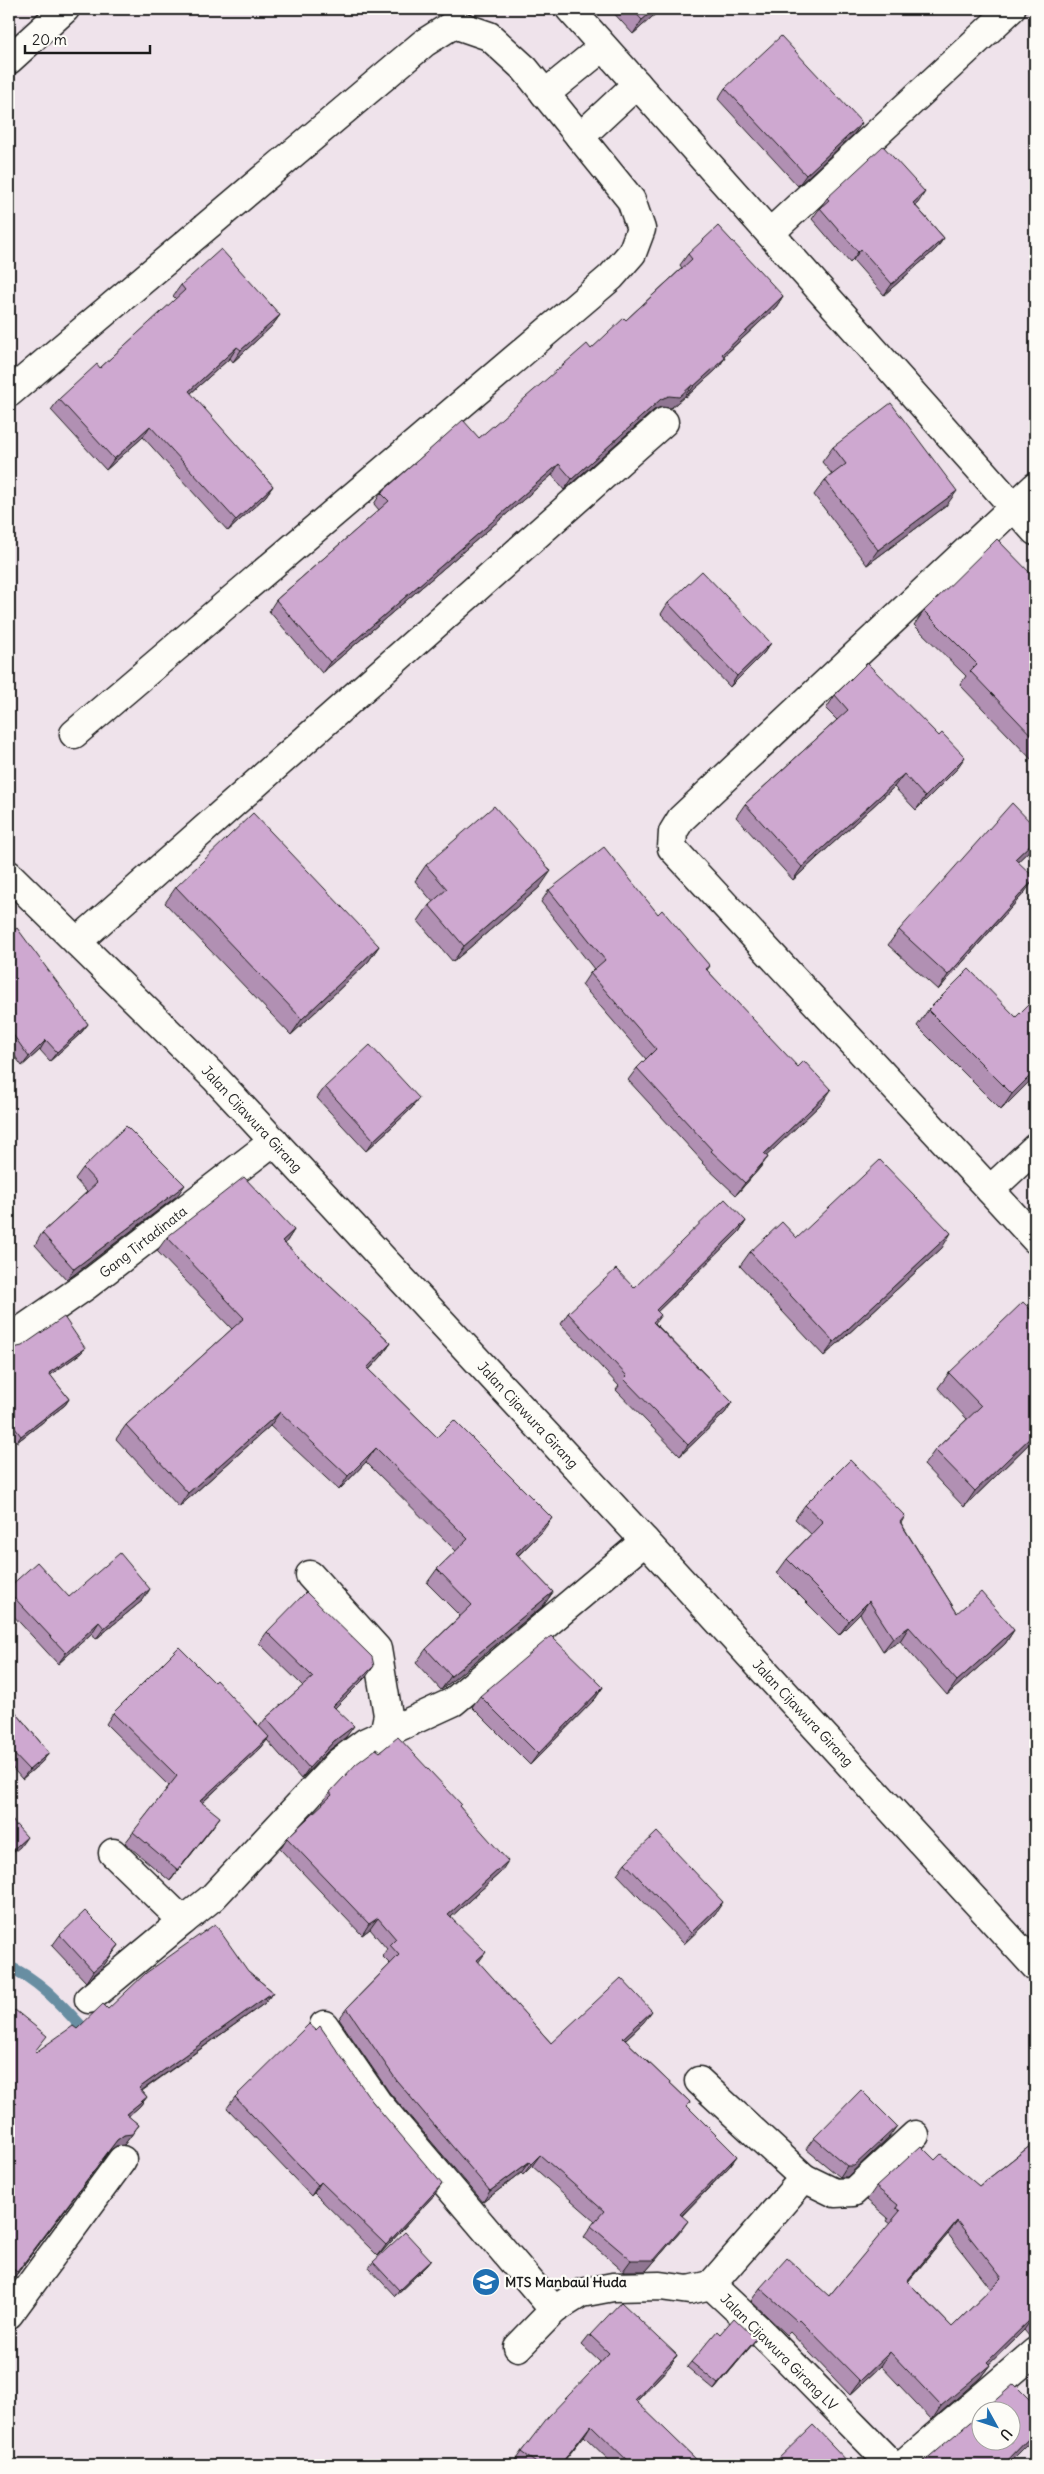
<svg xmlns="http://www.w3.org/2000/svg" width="1044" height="2474" font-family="Delius,sans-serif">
<rect width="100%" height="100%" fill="#efe3eb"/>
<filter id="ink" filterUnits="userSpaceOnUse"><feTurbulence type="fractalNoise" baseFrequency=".02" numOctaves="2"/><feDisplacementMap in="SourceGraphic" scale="10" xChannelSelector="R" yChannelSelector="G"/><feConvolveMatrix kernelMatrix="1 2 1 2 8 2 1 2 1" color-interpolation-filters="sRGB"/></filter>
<g filter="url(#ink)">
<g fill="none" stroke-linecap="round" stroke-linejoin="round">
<!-- stream -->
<path stroke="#688ea2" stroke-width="12" d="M 9,1967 C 42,1980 68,2013 92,2038"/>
<defs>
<g id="street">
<polyline points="570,9 1035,531"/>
<polyline points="9,60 65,9"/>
<polyline points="545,94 603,47"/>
<polyline points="580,137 637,84"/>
<polyline points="770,233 1011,9"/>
<polyline points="9,393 424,43 454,24 489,36 525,69 631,200 641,229 632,253 611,277 74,734"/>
<polyline points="9,875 215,1078 645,1541 1035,1966"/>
<polyline points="77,942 664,422"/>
<polyline points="1035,1148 990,1190 1035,1239"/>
<polyline points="990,1190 672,848 673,832 681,819 1035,487"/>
<polyline points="9,1339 87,1285 274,1141"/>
<polyline points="310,1575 377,1649 388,1715 384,1734"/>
<polyline points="113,1853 183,1921 213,1897 338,1763 366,1742 453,1702 645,1541"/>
<polyline points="89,1999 183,1921"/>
<polyline points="324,2025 377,2102 554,2310"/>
<polyline points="699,2081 804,2178 711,2285"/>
<polyline points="804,2178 835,2193 853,2192 915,2135"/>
<polyline points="9,2314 122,2160"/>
<polyline points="518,2347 554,2310 581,2293 613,2287 660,2286 689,2290 711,2285 757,2328 892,2465"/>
<polyline points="903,2465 1035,2352"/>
</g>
</defs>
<!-- street casing -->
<use href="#street" stroke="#1c1c1c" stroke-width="31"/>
<!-- street -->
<use href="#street" stroke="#fdfcf7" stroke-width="28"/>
</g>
<!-- wall -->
<g fill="#b190b3" stroke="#1c1c1c" fill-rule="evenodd">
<polygon points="610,9 661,9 633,34"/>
<polygon points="725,88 862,123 854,134 798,186 718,99"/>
<polygon points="827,198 918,203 915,205 944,238 936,249 884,295 853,260 850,263 812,219"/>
<polygon points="688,254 783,296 776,307 724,356 725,358 717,369 686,397 685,396 671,408 661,407 654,410 564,490 552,475 322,673 269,611 276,600 379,510 374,504 381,493 479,438 591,349 626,320 682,268 680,265"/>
<polygon points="181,285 280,315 272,326 233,362 230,358 190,394 273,486 265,497 228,531 143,437 106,470 51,410 59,399 100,368 176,299 173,296"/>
<polygon points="833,447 946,506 867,565 814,495 825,480 832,474 822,462"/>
<polygon points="1035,578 1035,763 960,685 966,676 914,625 924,611"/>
<polygon points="668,603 771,643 763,654 730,687 661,614"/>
<polygon points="835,695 939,736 956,770 916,810 894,787 793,880 736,817 745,804 837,720 826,709"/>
<polygon points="1032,848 1018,861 1025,892 938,990 888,945 899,930"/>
<polygon points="426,865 540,887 453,962 418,921 429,905 433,902 415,881"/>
<polygon points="176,887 379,946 368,962 291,1035 165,903"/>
<polygon points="549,890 658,914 710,966 707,970 823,1102 766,1156 768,1157 759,1169 736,1195 702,1163 703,1162 628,1080 637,1068 646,1059 582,985 590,973 594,969 541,902"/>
<polygon points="9,934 88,1024 81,1033 50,1061 40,1050 22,1066 9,1048"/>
<polygon points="1035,998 1035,1076 1001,1110 917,1026 928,1010 1016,1017"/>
<polygon points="325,1087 419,1098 411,1109 366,1151 317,1098"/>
<polygon points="83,1168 177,1196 67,1280 35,1245 42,1233 87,1192 75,1179"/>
<polygon points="746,1221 739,1232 657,1312 661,1315 655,1323 732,1402 725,1413 680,1456 616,1390 619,1386 561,1324 568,1313 634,1288"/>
<polygon points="294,1230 285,1244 391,1343 381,1357 369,1370 437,1437 542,1532 518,1556 553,1592 543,1606 441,1690 416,1663 426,1649 460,1616 427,1583 437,1569 456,1551 366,1462 339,1490 270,1426 179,1507 116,1439 126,1425 232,1329 157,1251 167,1237"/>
<polygon points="797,1238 942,1248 824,1356 740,1266 750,1252"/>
<polygon points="1035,1314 1035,1438 964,1507 924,1465 935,1450 967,1419 938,1388 949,1373"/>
<polygon points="85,1348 81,1353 50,1375 69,1399 65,1405 17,1442 9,1431 9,1349"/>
<polygon points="805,1505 905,1516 901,1523 957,1613 1014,1630 1005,1644 947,1695 900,1641 883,1651 860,1614 839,1635 777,1573 787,1559 811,1534 795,1519"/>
<polygon points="9,1587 69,1597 143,1600 96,1639 92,1633 58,1664 9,1611"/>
<polygon points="267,1632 366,1677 335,1708 346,1737 327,1752 301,1779 267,1740 261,1748 202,1803 212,1828 170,1881 125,1843 169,1786 106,1724 113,1713 259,1727 266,1718 303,1686 259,1643"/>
<polygon points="603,1687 595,1699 530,1765 472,1707 480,1696"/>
<polygon points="9,1704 49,1753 42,1762 22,1779 9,1764"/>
<polygon points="380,1752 460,1807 501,1872 451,1917 478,1962 551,2043 644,2022 625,2040 690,2102 687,2106 737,2156 729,2167 682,2216 680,2232 646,2271 623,2271 584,2237 595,2221 532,2166 523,2175 521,2173 483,2202 389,2092 339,2019 347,2008 390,1964 382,1956 387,1949 370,1929 362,1935 280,1849 287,1838 323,1804 322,1803 330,1792"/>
<polygon points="625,1863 715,1914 684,1944 617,1874"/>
<polygon points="60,1935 119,1945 101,1969 86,1982 52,1946"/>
<polygon points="248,1971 273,1992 265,2003 142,2091 147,2097 139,2107 128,2116 139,2125 124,2145 116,2146 109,2151 10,2283 9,2282 9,2016 36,2052 77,2029 108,2009"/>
<polygon points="235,2097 372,2101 435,2194 378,2256 314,2193 311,2196 227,2108"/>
<polygon points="889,2137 847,2177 840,2177 806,2149 814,2138"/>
<path d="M 1035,2142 L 1035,2337 L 1030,2337 L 1024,2330 L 989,2364 L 990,2365 L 980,2378 L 932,2420 L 881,2366 L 850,2395 L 790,2332 L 787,2335 L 751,2301 L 760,2288 L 829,2296 L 890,2224 L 886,2221 L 888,2218 L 867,2200 L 876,2187 L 935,2160 L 979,2186 ZM 948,2234 L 991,2289 L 952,2327 L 908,2282 Z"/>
<polygon points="373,2262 427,2265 395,2296 369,2268"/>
<polygon points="720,2334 752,2345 714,2390 687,2367 691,2362"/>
<polygon points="590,2335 677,2355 670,2366 636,2402 702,2465 614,2465 584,2436 561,2465 518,2465 514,2462 521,2452 600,2362 582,2345"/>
<polygon points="924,2461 1007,2465 921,2465"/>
</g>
<!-- shaded-wall -->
<g fill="#907692" stroke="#1c1c1c">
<polygon points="655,9 661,9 633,34 642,20"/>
<polygon points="862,123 854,134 798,186 806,175"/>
<polygon points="925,192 918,203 905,214 913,203"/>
<polygon points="944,238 936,249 884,295 892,284"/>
<polygon points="861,249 853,260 850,263 858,252"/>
<polygon points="783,296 776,307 714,365 722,354"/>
<polygon points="280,315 272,326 233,362 241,350"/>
<polygon points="237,347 230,358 181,402 189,391"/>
<polygon points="725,358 717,369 686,397 694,386"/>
<polygon points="692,385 685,396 671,408 661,407 654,410 564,490 572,479 661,399"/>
<polygon points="150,426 143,437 106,470 114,459"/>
<polygon points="559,464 552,475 322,673 330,662"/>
<polygon points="273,486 265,497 228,531 236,520"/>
<polygon points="957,491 946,506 867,565 878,550"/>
<polygon points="771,643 763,654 730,687 737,676"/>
<polygon points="965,757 956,770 916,810 925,797"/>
<polygon points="904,774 894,787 793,880 802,867"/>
<polygon points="1035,840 1035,843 1032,848 1005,874 1015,859"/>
<polygon points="551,871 540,887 453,962 464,946"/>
<polygon points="1035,878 1025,892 938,990 948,975"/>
<polygon points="379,946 368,962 291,1035 302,1019"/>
<polygon points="88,1024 81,1033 50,1061 57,1052"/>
<polygon points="46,1040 40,1050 22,1066 29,1057"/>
<polygon points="1035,1071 1035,1076 1001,1110 1012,1094"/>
<polygon points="831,1090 823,1102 756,1166 764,1154"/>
<polygon points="419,1098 411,1109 366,1151 374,1140"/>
<polygon points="768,1157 759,1169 736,1195 745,1183"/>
<polygon points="185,1185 177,1196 67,1280 74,1269"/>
<polygon points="746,1221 739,1232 648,1321 656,1310"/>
<polygon points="294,1230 285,1244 282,1241"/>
<polygon points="951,1233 942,1248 824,1356 834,1342"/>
<polygon points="391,1343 381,1357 357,1382 367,1368"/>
<polygon points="85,1348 81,1353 45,1379 49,1373"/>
<polygon points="69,1399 65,1405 17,1442 21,1436"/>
<polygon points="732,1402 725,1413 680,1456 688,1445"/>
<polygon points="280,1412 270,1426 179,1507 188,1493"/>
<polygon points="1035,1433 1035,1438 964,1507 975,1491"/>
<polygon points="376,1448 366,1462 339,1490 348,1476"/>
<polygon points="552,1518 542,1532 506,1567 516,1553"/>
<polygon points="150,1589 143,1600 96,1639 104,1628"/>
<polygon points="553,1592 543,1606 441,1690 451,1676"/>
<polygon points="869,1601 860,1614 839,1635 849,1621"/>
<polygon points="99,1622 92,1633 58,1664 66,1653"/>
<polygon points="909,1627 900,1641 883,1651 893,1638"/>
<polygon points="1014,1630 1005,1644 947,1695 957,1681"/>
<polygon points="374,1666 366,1677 326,1717 333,1706"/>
<polygon points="603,1687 595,1699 530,1765 538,1754"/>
<polygon points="354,1726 346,1737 327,1752 301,1779 309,1768 334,1741"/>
<polygon points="269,1737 261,1748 192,1812 200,1801"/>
<polygon points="49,1753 42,1762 22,1779 29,1770"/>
<polygon points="220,1817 212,1828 170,1881 178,1870"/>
<polygon points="27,1837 20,1847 9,1856 9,1853"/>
<polygon points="508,1861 501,1872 441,1926 448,1915"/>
<polygon points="723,1902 715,1914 684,1944 691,1933"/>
<polygon points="378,1918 370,1929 362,1935 369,1924"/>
<polygon points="119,1945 101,1969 86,1982 93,1971"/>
<polygon points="486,1952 478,1963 477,1960"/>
<polygon points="273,1992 265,2003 131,2098 139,2088"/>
<polygon points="652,2011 644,2022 615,2049 623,2038"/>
<polygon points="147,2097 139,2107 118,2125 126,2114"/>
<polygon points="139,2125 124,2145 116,2146 109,2151 10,2283 117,2140"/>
<polygon points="897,2126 889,2137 847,2177 840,2177 847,2166"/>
<polygon points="540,2155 532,2166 523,2175 531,2164"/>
<polygon points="737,2156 729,2167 672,2225 680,2214"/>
<polygon points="529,2162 521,2173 483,2202 490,2191"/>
<polygon points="321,2182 314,2193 311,2196 318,2185"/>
<polygon points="442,2184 435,2194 378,2256 386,2245"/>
<polygon points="688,2221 680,2232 646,2271 623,2271 631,2260"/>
<polygon points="957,2221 948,2234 897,2294 907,2281"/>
<polygon points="431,2260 427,2265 395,2296 399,2290"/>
<polygon points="1033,2317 1024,2330 979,2374 990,2365 980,2378 932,2420 941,2406"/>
<polygon points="1035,2330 1035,2337 1030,2337"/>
<polygon points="756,2339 752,2345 714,2390 718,2384"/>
<polygon points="890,2352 881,2366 850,2395 860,2381"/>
<polygon points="677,2355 670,2366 627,2411 635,2400"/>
<polygon points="591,2425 584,2436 560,2465"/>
<polygon points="1035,2432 1035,2437 1007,2465 1003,2465"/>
</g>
<!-- building -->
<g fill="#cea8d0" stroke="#1c1c1c" fill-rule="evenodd">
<polygon points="632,9 655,9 642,20"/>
<polygon points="781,36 862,123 806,175 725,88"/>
<polygon points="883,146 925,192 913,203 944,238 892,284 861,249 858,252 820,208 829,200 827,198"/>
<polygon points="718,226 783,296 722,354 725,358 694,386 692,385 679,397 669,396 661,399 572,479 559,464 330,662 276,600 389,501 381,493 463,420 479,438 587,344 591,349 624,318 626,320 692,259 688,254"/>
<polygon points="221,249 280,315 241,350 237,347 189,391 273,486 236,520 150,426 114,459 59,399 97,364 100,368 185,290 181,285"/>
<polygon points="891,403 957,491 878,550 825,480 846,464 833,447"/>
<polygon points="997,539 1035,578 1035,739 970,671 977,664 924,611"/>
<polygon points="702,571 771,643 737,676 668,603"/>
<polygon points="867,663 939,736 942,733 965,757 925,797 904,774 802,867 745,804 848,710 835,695"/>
<polygon points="1012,803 1035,827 1035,840 1015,859 1035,878 948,975 899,930"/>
<polygon points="494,806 551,871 464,946 429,905 447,889 426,865"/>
<polygon points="253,813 379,946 302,1019 176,887"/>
<polygon points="604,847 658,914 662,910 710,966 706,969 751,1017 798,1067 804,1061 831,1090 764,1154 768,1157 745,1183 711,1151 712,1150 637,1068 656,1049 590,973 605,960 549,890"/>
<polygon points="17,928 88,1024 57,1052 46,1040 29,1057 9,1029 9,934"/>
<polygon points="969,969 1016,1017 1035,998 1035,1071 1012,1094 928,1010"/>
<polygon points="370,1045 419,1098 374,1140 325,1087"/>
<polygon points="126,1126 185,1185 74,1269 42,1233 97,1183 83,1168"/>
<polygon points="880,1160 951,1233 834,1342 750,1252 782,1222 797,1238"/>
<polygon points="244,1177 294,1230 282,1241 391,1343 367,1368 437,1437 454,1420 552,1518 516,1553 553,1592 451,1676 426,1649 472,1605 437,1569 468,1539 376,1448 348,1476 280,1412 188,1493 126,1425 244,1318 167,1237"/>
<polygon points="725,1199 746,1221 656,1310 661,1315 653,1322 732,1402 688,1445 624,1379 627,1376 568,1313 616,1269 634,1288"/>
<polygon points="1023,1302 1035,1314 1035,1433 975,1491 935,1450 981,1406 949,1373"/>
<polygon points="64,1317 85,1348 49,1373 69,1399 21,1436 9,1420 9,1349 22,1346"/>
<polygon points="850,1460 905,1516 900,1522 957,1613 981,1592 1014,1630 957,1681 909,1627 893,1638 869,1601 849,1621 787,1559 823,1522 805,1505"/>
<polygon points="120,1553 150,1589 104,1628 99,1622 66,1653 9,1592 9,1587 37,1562 69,1597"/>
<polygon points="306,1592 372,1657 374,1666 333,1706 354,1726 334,1741 309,1768 266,1718 313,1677 267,1632"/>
<polygon points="551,1636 603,1687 538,1754 480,1696"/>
<polygon points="179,1647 214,1682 216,1680 269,1737 200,1801 220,1817 178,1870 133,1832 177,1776 113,1713"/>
<polygon points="9,1704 49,1753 29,1770 9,1749"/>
<polygon points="398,1737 461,1804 459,1806 508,1861 448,1915 486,1952 477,1960 551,2043 621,1978 652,2011 623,2038 690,2102 687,2106 737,2156 680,2214 688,2221 654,2260 631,2260 591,2226 604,2211 540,2155 531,2164 529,2162 490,2191 397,2081 347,2008 399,1955 390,1945 396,1939 378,1918 369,1924 287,1838 332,1795 330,1792 356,1764 376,1749 380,1752"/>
<polygon points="9,1817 27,1837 9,1853"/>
<polygon points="657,1832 723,1902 691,1933 625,1863"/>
<polygon points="85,1911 119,1945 108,1958 93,1971 60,1935"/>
<polygon points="215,1924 248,1971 273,1992 139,2088 147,2097 126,2114 139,2125 132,2134 124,2135 117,2140 17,2272 9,2266 9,2016 15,2010 47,2036 35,2051 36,2052 73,2026 77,2029 103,2004 108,2009 146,1973"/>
<polygon points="309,2024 316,2030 320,2026 372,2101 442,2184 386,2245 321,2182 318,2185 235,2097"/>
<polygon points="861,2090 897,2126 854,2166 847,2166 814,2138"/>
<path d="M 1035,2142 L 1035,2319 L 1033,2317 L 987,2362 L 990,2365 L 941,2406 L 890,2352 L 860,2381 L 799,2319 L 797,2321 L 760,2288 L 787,2258 L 829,2296 L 900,2211 L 896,2208 L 898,2205 L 876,2187 L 921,2146 L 935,2160 L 941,2154 L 979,2186 ZM 957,2221 L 1002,2278 L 952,2327 L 907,2281 Z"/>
<polygon points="405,2232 431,2260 399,2290 373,2262"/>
<polygon points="621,2302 677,2355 635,2400 702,2465 632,2465 591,2425 560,2465 539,2465 521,2452 548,2417 609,2353 590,2335"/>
<polygon points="734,2318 756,2339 718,2384 691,2362 717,2331 720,2334"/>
<polygon points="1014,2384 1035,2405 1035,2432 1003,2465 928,2465 924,2461 982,2412 982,2442 1012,2442 1012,2412 982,2412"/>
<polygon points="813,2425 851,2465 774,2465 773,2464"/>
</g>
</g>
<!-- icons -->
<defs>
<symbol id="school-disc" viewBox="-11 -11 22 22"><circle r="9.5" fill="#1f6fb2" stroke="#fdfcf7"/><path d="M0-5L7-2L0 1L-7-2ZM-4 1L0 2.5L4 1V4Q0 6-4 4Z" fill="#fff"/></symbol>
</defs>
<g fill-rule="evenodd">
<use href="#school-disc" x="470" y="2266" width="32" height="32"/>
</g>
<g text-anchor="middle" stroke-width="4.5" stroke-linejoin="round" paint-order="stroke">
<!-- street labels -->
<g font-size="14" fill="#1c1c1c" stroke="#fdfcf7">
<text transform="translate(252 1119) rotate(47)" y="5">Jalan Cijawura Girang</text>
<text transform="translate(143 1242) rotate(-38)" y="5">Gang Tirtadinata</text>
<text transform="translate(528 1415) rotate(47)" y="5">Jalan Cijawura Girang</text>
<text transform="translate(803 1713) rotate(47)" y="5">Jalan Cijawura Girang</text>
<text transform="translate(779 2352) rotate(45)" y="5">Jalan Cijawura Girang LV</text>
</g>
<!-- poi labels -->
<g font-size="14" font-weight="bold" fill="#1c1c1c" stroke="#fdfcf7" text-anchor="start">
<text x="505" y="2287">MTS Manbaul Huda</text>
</g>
</g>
<!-- margin -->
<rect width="1044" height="2474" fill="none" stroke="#fdfcf7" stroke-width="30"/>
<rect x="15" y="15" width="1014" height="2444" fill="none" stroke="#1c1c1c" stroke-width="2" filter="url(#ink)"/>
<!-- north arrow -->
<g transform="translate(996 2426) rotate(130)"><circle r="24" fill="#fdfcf7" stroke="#a3a29f"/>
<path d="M0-4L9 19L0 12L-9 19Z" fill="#1f6fb2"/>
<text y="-8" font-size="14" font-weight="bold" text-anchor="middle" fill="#1c1c1c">U</text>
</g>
<!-- scale -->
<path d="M25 45v8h125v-8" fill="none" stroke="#1c1c1c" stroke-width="2.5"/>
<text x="32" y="45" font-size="15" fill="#1c1c1c" stroke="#fdfcf7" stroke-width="4" paint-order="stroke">20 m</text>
</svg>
